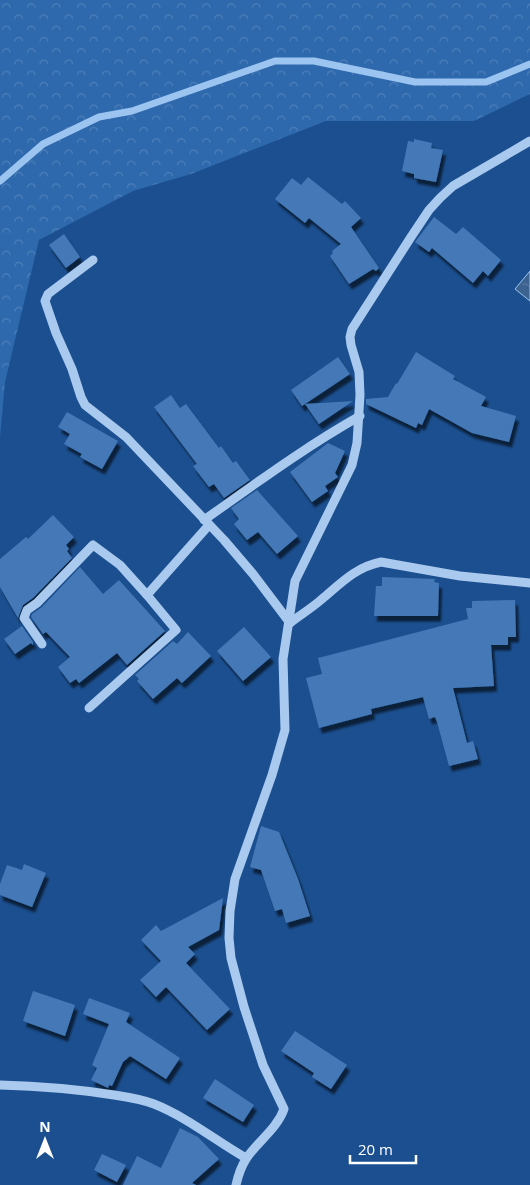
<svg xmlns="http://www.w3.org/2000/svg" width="530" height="1185" font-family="'Open Sans',sans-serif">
<defs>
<pattern id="forest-crowns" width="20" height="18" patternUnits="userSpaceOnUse" patternTransform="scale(1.25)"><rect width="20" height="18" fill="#2e69ad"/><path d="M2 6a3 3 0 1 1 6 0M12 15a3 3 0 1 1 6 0" fill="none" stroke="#4d80b9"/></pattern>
<pattern id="water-ripples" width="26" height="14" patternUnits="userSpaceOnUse" patternTransform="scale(1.25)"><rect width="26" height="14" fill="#3c6290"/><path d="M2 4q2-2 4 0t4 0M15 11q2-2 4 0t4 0" fill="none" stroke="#597aa1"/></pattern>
<filter id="shadow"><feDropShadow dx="3" dy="5.5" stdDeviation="1" flood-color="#0009"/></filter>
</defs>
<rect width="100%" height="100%" fill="#1b4f8f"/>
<!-- forest -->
<polygon fill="url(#forest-crowns)" points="0,0 530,0 530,94 474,121 326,121 191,174 133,191 39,240 5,382 0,437"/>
<!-- water -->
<polygon fill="url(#water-ripples)" stroke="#9cc4f0" points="530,271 530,301 515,289"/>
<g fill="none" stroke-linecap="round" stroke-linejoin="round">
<!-- stream -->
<polyline stroke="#9cc4f0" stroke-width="7" points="0,181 43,144 99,117 132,111 275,61 314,61 415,82 486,82 530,64"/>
</g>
<!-- building -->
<g fill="#4478b7" filter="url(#shadow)">
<polygon points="414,139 432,143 431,148 443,150 436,182 414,178 414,174 402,171 408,141 414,142"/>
<polygon points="308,177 342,204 345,201 361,218 351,227 379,268 376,271 373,269 349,284 330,256 333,253 332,251 341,244 309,218 305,223 275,199 292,178 301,185"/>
<polygon points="434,217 456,234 463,227 501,260 488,276 483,271 473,283 432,248 429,252 415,242"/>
<polygon points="64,234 80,257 66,268 49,245"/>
<polygon points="416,352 455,376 453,379 486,397 481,406 516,416 509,442 472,433 429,409 422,425 418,423 416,428 366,404 366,399 388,397 396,383 397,384"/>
<polygon points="338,357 350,374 305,404 353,401 319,424 305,404 302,406 291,390"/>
<polygon points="171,395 180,408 186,404 219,448 221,446 233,463 236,461 250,480 224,498 214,484 209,487 193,466 197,464 154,407"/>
<polygon points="67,412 118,441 102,469 80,457 82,454 64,444 70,434 58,427"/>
<polygon points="328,443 345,451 335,473 338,477 325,486 328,491 312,502 290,472"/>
<polygon points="257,490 298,536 277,554 258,532 247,540 234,524 239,519 231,508"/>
<polygon points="53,515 74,537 66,545 69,549 67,551 72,558 33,598 23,605 18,618 0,587 0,559 26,537 28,539"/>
<polygon points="80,567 103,594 119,580 165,631 127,665 117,653 79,683 76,679 70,683 58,667 70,657 46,632 43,634 31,617 32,614 42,607"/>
<polygon points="382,577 435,579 434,582 439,583 438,616 374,616 376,586 382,586"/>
<polygon points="515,600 516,637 508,637 508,645 491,645 494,686 453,688 467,743 473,741 478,759 449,766 437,722 435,717 429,719 423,697 371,709 372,714 319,728 306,678 322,674 318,658 468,619 466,608 472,608 472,601"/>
<polygon points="22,626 33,642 33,645 31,643 15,654 4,639"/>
<polygon points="244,627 271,657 243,681 217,651"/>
<polygon points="188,632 211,656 182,683 177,678 153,699 137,681 139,679 135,675 173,641 177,644"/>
<polygon points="261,826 279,832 298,879 310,916 286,923 282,909 275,911 261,870 250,867"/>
<polygon points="24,864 46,873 32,907 0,895 0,884 7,865 22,870"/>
<polygon points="223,898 219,930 188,947 195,954 186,963 230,1009 207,1030 166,987 156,997 140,980 161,961 141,940 156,925 161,931"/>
<polygon points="33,991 75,1005 65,1036 23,1021"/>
<polygon points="89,998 130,1013 126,1022 180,1058 166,1079 130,1056 123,1062 112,1086 109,1085 108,1088 91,1080 97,1068 92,1065 109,1024 83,1014"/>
<polygon points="295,1031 347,1065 331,1089 312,1077 314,1073 281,1051"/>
<polygon points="215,1079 254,1105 243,1122 203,1098"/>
<polygon points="180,1128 198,1137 219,1159 192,1183 196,1185 123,1185 137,1156 161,1168"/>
<polygon points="102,1154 126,1165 117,1182 94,1170"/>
</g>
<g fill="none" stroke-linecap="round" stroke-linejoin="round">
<!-- minor -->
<g stroke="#a9c9ee" stroke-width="9">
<polyline points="93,260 48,294 45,301 56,333 72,369 81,397 85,405 126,437 224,540 253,574 290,623"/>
<path d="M 204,520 C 255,484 305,447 360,416"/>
<polyline points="147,595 209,525"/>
<path d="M 290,623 C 300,615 312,608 322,599 C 341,583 356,567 381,562 L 460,576 L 530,583"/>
<polyline points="42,644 24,618 27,610 37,603 93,545 120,565 147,595 176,630 89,708"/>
<path d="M 0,1085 C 38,1086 76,1089 114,1095 C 127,1097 141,1099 154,1104 C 187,1117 216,1141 246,1158"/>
<path d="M 236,1185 C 238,1176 241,1167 246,1159 C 257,1142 277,1129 284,1109 L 263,1065 L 244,1007 L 231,958 L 229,938 L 230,911 L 235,879 L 272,775 L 285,730 L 283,659 L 295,581 L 352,465 L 357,443 L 360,395 L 359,372 L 351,345 L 350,337 L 352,329 L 411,237 L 429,210 L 440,198 L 453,186 L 530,141"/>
</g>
</g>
<!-- north arrow -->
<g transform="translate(45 1140)" stroke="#1b4f8f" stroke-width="4" paint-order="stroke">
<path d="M0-4L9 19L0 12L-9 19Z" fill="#ffffff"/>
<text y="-8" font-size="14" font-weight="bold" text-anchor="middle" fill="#ffffff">N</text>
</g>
<!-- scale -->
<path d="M350 1155v8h66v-8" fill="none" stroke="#ffffff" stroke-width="2.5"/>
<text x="358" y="1155" font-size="15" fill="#ffffff" stroke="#1b4f8f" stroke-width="4" paint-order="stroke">20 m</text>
</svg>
